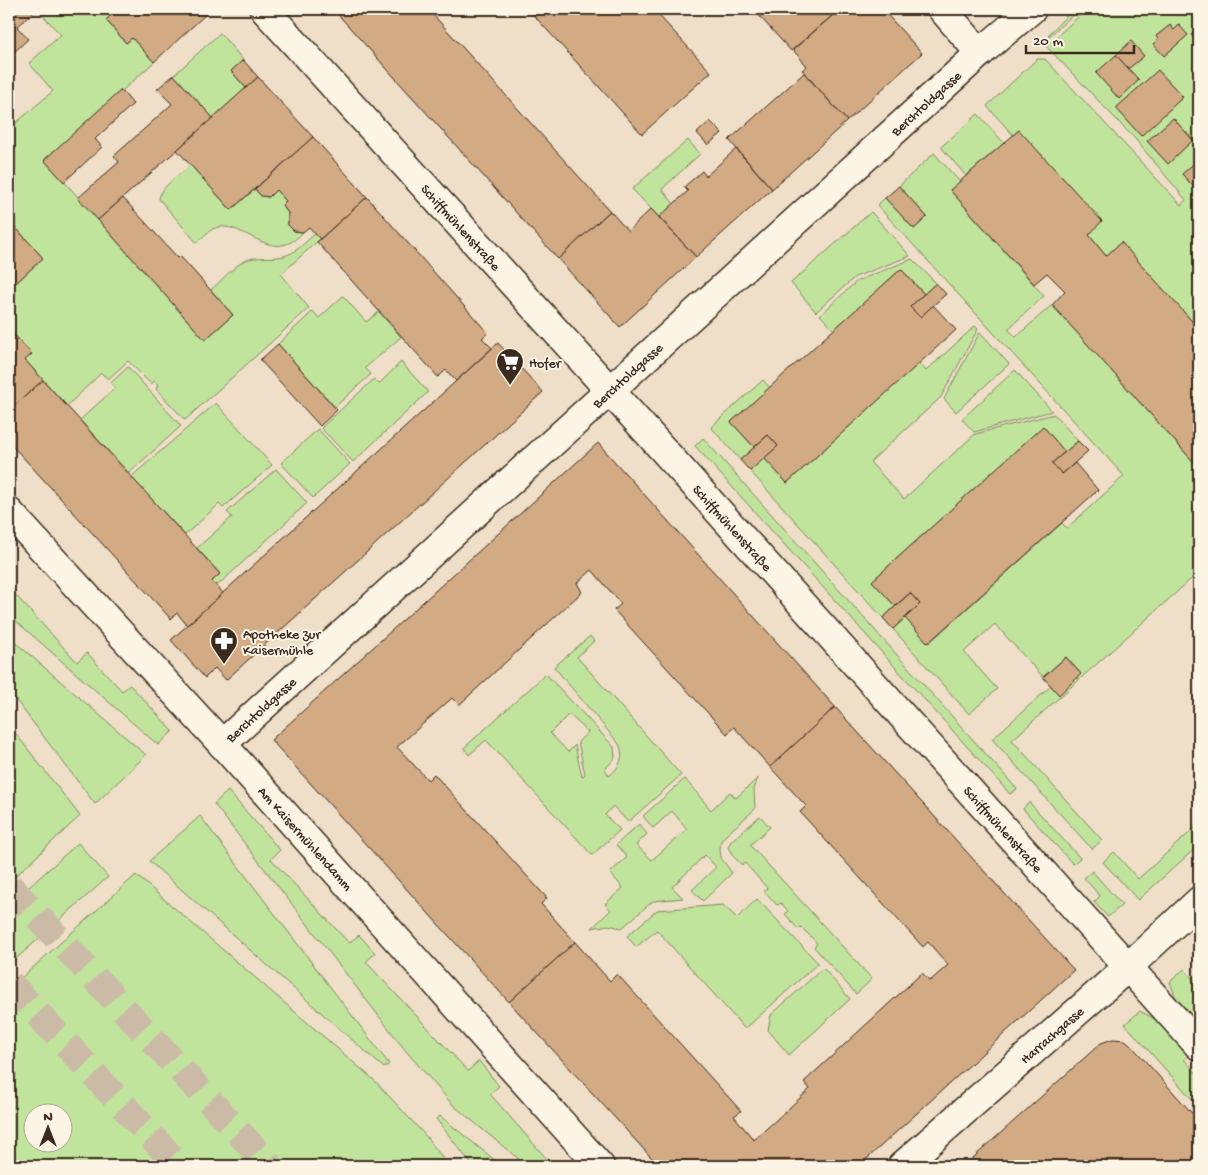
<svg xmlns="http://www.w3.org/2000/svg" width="1208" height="1175" font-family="'Gochi Hand',sans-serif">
<rect width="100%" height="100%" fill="#efdfc8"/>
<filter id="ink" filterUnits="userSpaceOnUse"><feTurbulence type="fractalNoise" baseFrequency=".02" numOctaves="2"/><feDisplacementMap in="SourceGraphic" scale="10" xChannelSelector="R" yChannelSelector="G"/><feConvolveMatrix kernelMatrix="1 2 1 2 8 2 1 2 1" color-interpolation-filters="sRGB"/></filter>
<g filter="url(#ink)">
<!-- green -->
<g fill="#c1e49d" stroke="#7e875e" fill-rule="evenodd">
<path d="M 37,9 L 105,9 L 111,15 L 106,20 L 126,43 L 132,38 L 154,62 L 45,160 L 205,340 L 233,315 L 211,290 C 221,281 232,268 244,261 C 255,255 274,260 287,255 C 297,252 306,241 315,234 L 320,239 L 281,274 L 309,308 L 185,420 L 156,389 L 158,385 L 155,381 L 151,384 L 128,361 L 108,379 L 101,373 L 67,406 L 25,360 L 31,353 L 9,329 L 9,275 L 16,283 L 43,258 L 9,220 L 9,129 L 53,91 L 29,63 L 61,35 Z"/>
<polygon points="1073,9 1080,9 1049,36 1048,35"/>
<polygon points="1087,9 1199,9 1199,329 1121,243 1106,256 1089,235 1019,130 1013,135 987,106 1037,59 1045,59 1181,205 1186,200 1136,140 1046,46"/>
<polygon points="220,33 243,60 231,71 246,88 213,118 174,75"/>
<polygon points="978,114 1004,143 966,176 941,147"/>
<polygon points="688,140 700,154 662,189 674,204 659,217 632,189"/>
<polygon points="934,153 960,182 950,190 1044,296 1008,329 1016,337 1052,305 1199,468 1199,572 1012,740 1102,840 1092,849 992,739 1051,686 1059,694 1081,674 1066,657 1043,677 995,624 964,652 997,689 969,714 893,629 905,618 929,643 1062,523 1067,528 1124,476 877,205 885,198 914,229 927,217 899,186"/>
<path d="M 191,165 L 231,210 L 255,189 L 261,196 L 269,197 L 276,190 L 286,201 L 282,205 L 288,213 L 288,225 L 294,231 L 303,232 C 272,268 244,219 215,228 C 209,230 202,238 197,243 L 159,199 C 160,187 182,173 191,165 Z"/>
<polygon points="871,212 910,256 855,277 816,312 791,283"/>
<polygon points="912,259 936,283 924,294 901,269 834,330 820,315 857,281"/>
<polygon points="343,296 366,322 379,312 401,337 365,368 371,374 335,407 278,344 313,311 319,318"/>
<polygon points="975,326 978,329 941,397 870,462 904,499 975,434 1054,414 1078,441 1065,452 1043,427 872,581 895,606 883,618 750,471 764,458 787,483 919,363 926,371"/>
<polygon points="980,332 1009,364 956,412 944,399"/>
<polygon points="401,362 428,392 353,462 321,428 374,379 379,384"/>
<polygon points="128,367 181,426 129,473 80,420 115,388 111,383"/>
<polygon points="1015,370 1052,411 974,432 962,419"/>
<polygon points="763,380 770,388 731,422 754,447 740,460 711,427"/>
<polygon points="216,403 272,465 223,508 219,504 185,535 131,477"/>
<polygon points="318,429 350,464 313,498 281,463"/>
<polygon points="703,438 1017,789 1010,794 695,446"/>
<polygon points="276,469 307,503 217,586 212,581 220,574 197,548 232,517 227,512"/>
<polygon points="9,588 77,662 87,653 122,691 130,685 173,731 158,745 9,615"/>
<path d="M 590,636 L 594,641 L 577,657 L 681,775 L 628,822 L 613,806 L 605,815 L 620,830 L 592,855 L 486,740 L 469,755 L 464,748 L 546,674 L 614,747 L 615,758 L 605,769 L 609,776 C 620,767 625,757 619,744 L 554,667 ZM 569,714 L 588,732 L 578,742 L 585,774 L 582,777 L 575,745 L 568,752 L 550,733 Z"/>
<polygon points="9,637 146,755 95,804 9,691"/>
<polygon points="9,725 80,816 9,882"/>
<polygon points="758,778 754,789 755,809 726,835 721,841 720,849 721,858 732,873 703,901 692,890 716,867 705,855 672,887 683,898 653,901 622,928 608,925 592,928 611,910 605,904 623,888 610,873 627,857 616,845 639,824 647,834 636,845 652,860 687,829 672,811 653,828 643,816 681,782 685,779 711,810 730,792 736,798"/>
<polygon points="228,791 280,850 271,859 349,943 359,935 375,953 366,962 468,1071 479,1061 499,1086 490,1094 553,1166 527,1166 453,1105 406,1051 214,804"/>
<polygon points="1029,802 1080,858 1073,864 1023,809"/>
<polygon points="200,816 389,1064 384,1068 149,861"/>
<polygon points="760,816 770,827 750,845 872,979 856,994 814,947 817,943 801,927 798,929 785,914 788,911 781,903 777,905 764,891 767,888 745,863 742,865 733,856 728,847 731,841"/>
<polygon points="1199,824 1199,845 1138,900 1103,862 1114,852 1138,879"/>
<polygon points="78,843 108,877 9,965 9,905"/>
<polygon points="1092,871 1122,905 1108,917 1094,902 1100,896 1084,878"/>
<path d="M 136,875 L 374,1080 L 424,1134 L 449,1166 L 9,1166 L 9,989 ZM 32,1112 L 62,1112 L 62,1142 L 32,1142 Z"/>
<polygon points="757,899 818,963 745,1029 657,930 636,947 627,936 657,910 723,905 737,918"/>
<polygon points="823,968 850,999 789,1055 768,1030 771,1015"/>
<polygon points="1184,969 1199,986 1199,1031 1176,998 1170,982"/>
<polygon points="1140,1011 1167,1026 1189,1049 1188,1056 1184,1059 1199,1076 1199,1107 1125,1024"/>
<polygon points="440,1116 502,1166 473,1166 436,1119"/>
</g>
<!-- building -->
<g fill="#d2ab84" stroke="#3b2a1e">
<polygon points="9,9 37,9 17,27 28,39 9,57"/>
<polygon points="105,9 199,9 205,15 154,62 132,38 126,43 106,20 111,15"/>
<polygon points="333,9 428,9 610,211 558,259"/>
<polygon points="528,9 653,9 711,72 642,134"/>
<polygon points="753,9 840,9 791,51"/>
<polygon points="840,9 882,9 922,53 847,121 802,70 807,66 793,50"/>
<polygon points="1170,25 1174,30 1179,25 1188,35 1164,56 1153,44 1158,39 1156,36"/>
<polygon points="1199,27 1199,43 1191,35"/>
<polygon points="1131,41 1144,56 1128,69 1116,55"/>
<polygon points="1116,55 1139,80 1119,99 1096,73"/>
<polygon points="243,60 258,77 246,88 231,71"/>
<polygon points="1158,70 1183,97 1141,136 1116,108"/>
<polygon points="804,73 847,121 772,189 729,140"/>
<polygon points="174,75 213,118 98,220 78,198 119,162 114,156 172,104 157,89"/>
<polygon points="258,77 313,137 231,210 177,150"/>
<polygon points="121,90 133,104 95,139 102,147 64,182 44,160"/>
<polygon points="1199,93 1199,106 1193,99"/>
<polygon points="1173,118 1193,140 1168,164 1147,141"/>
<polygon points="710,121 722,133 708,145 697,133"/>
<polygon points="1019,130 1102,221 1089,235 1106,256 1121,242 1199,329 1199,468 1052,305 1065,291 1047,273 1034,284 950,190"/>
<polygon points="313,137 367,197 320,239 309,227 303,232 294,231 288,225 288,213 282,205 286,201 276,190 269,197 261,196 255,189"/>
<polygon points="736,149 772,189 696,257 659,217 688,191 684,187 702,171 706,176"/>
<polygon points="1199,159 1199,193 1182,174"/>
<polygon points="899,186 927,217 914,229 885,198"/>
<polygon points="367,197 488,333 482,338 492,348 456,381 446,370 438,377 317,242"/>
<polygon points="123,198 178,258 180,256 233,315 205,340 98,220"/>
<polygon points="651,209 696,257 620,327 558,259 610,211 628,231"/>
<polygon points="9,220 43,258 16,283 9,275"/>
<polygon points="901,269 924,294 910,307 920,317 933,305 956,330 787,483 764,458 778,446 768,435 754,447 731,422"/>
<polygon points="936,283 946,294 920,317 910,307"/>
<polygon points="9,329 32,354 25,360 43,380 9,411"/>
<polygon points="498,343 543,392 226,680 215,668 205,678 171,640"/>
<polygon points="278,344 337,410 320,426 260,360"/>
<polygon points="43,380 220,574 212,581 223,593 187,625 177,613 171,619 9,442 9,411"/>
<polygon points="1043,426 1065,452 1052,463 1062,474 1075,463 1098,490 928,643 905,618 920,604 910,593 895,606 872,581"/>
<polygon points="768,435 778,446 750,471 740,460"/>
<polygon points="1078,441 1088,451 1062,474 1052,463"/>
<polygon points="598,443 835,707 770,767 734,727 727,734 614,610 621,604 592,570 577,583 582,592 459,705 452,698 397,747 428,780 434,774 547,898 541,904 575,942 509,1002 271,740"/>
<polygon points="910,593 920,604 893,629 883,618"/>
<polygon points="1066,657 1081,674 1059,695 1043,677"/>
<polygon points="835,707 1074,970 859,1166 659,1166 509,1002 575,942 610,981 617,974 741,1111 734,1116 754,1140 810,1089 804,1082 922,973 930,981 948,965 928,942 923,947 800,812 806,806 770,767"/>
<polygon points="1113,1039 1125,1040 1130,1044 1199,1121 1199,1166 964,1166 1101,1043"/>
</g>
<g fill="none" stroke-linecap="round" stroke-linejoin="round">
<!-- highway-tunnel -->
<g stroke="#cbbba6" stroke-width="28" stroke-dasharray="28 14" stroke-linecap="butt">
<polyline points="9,886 270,1166"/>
<polyline points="9,983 179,1166"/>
</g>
<defs>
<g id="street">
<path id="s1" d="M 264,9 L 632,415 L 1199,1046"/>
<polyline points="980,53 1032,9"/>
<path id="s2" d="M 902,1166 L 1128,967 L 1199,901"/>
</g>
<g id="secondary">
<path id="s3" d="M 9,512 L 222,744 L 600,1166"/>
<path id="s4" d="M 222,744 L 980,53 L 942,9"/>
</g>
</defs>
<!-- street casing -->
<use href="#street" stroke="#3b2a1e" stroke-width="31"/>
<!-- secondary casing -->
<use href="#secondary" stroke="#3b2a1e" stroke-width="31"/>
<!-- street -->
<use href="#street" stroke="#fcf5e5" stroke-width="28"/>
<!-- secondary -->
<use href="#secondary" stroke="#fcf5e5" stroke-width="28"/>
</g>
</g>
<!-- icons -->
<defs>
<symbol id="supermarket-pin" viewBox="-11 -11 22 30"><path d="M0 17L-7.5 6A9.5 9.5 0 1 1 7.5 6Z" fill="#3b2a1e" stroke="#fcf5e5"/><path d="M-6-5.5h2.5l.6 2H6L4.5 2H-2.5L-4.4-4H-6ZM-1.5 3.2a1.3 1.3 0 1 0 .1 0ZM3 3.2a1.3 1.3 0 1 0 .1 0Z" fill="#fff"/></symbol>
<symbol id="pharmacy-pin" viewBox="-11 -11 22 30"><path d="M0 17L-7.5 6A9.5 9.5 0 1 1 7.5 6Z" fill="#3b2a1e" stroke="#fcf5e5"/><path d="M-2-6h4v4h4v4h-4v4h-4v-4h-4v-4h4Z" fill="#fff"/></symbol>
</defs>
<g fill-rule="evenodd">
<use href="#supermarket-pin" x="494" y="346" width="32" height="43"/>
<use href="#pharmacy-pin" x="208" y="625" width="32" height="43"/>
</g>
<g text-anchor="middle" stroke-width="4" stroke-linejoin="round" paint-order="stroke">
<!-- street labels -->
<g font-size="14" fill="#3b2a1e" stroke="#fcf5e5">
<text dy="5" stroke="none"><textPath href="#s4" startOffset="952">Berchtoldgasse</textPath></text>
<text dy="5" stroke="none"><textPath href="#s1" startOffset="294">Schiffmühlenstraße</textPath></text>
<text dy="5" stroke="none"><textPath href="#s4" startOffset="548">Berchtoldgasse</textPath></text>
<text dy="5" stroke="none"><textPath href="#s1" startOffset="699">Schiffmühlenstraße</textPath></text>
<text dy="5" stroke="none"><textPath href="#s4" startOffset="52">Berchtoldgasse</textPath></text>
<text dy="5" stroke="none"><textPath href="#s1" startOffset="1104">Schiffmühlenstraße</textPath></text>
<text dy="5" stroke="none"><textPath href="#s3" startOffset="441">Am Kaisermühlendamm</textPath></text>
<text dy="5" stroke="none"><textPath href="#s2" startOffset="199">Harrachgasse</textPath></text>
</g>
<!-- poi labels -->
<g font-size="14" fill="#3b2a1e" stroke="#fcf5e5" text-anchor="start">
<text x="529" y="367">Hofer</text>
<text x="243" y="638">Apotheke zur<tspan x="243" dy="16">Kaisermühle</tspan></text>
</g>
</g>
<!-- margin -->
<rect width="1208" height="1175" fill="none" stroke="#fcf5e5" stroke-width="30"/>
<rect x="15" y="15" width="1178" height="1145" fill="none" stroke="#3b2a1e" stroke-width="2" filter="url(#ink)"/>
<!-- north arrow -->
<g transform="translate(48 1128)"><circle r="24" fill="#fcf5e5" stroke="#afa495"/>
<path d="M0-4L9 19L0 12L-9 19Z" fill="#3b2a1e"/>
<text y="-8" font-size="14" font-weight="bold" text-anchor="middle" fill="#3b2a1e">N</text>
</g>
<!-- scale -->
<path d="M1026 45v8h108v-8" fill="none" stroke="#3b2a1e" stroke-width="2.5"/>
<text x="1033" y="45" font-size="15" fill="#3b2a1e" stroke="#fcf5e5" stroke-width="4" paint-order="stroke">20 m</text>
</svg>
